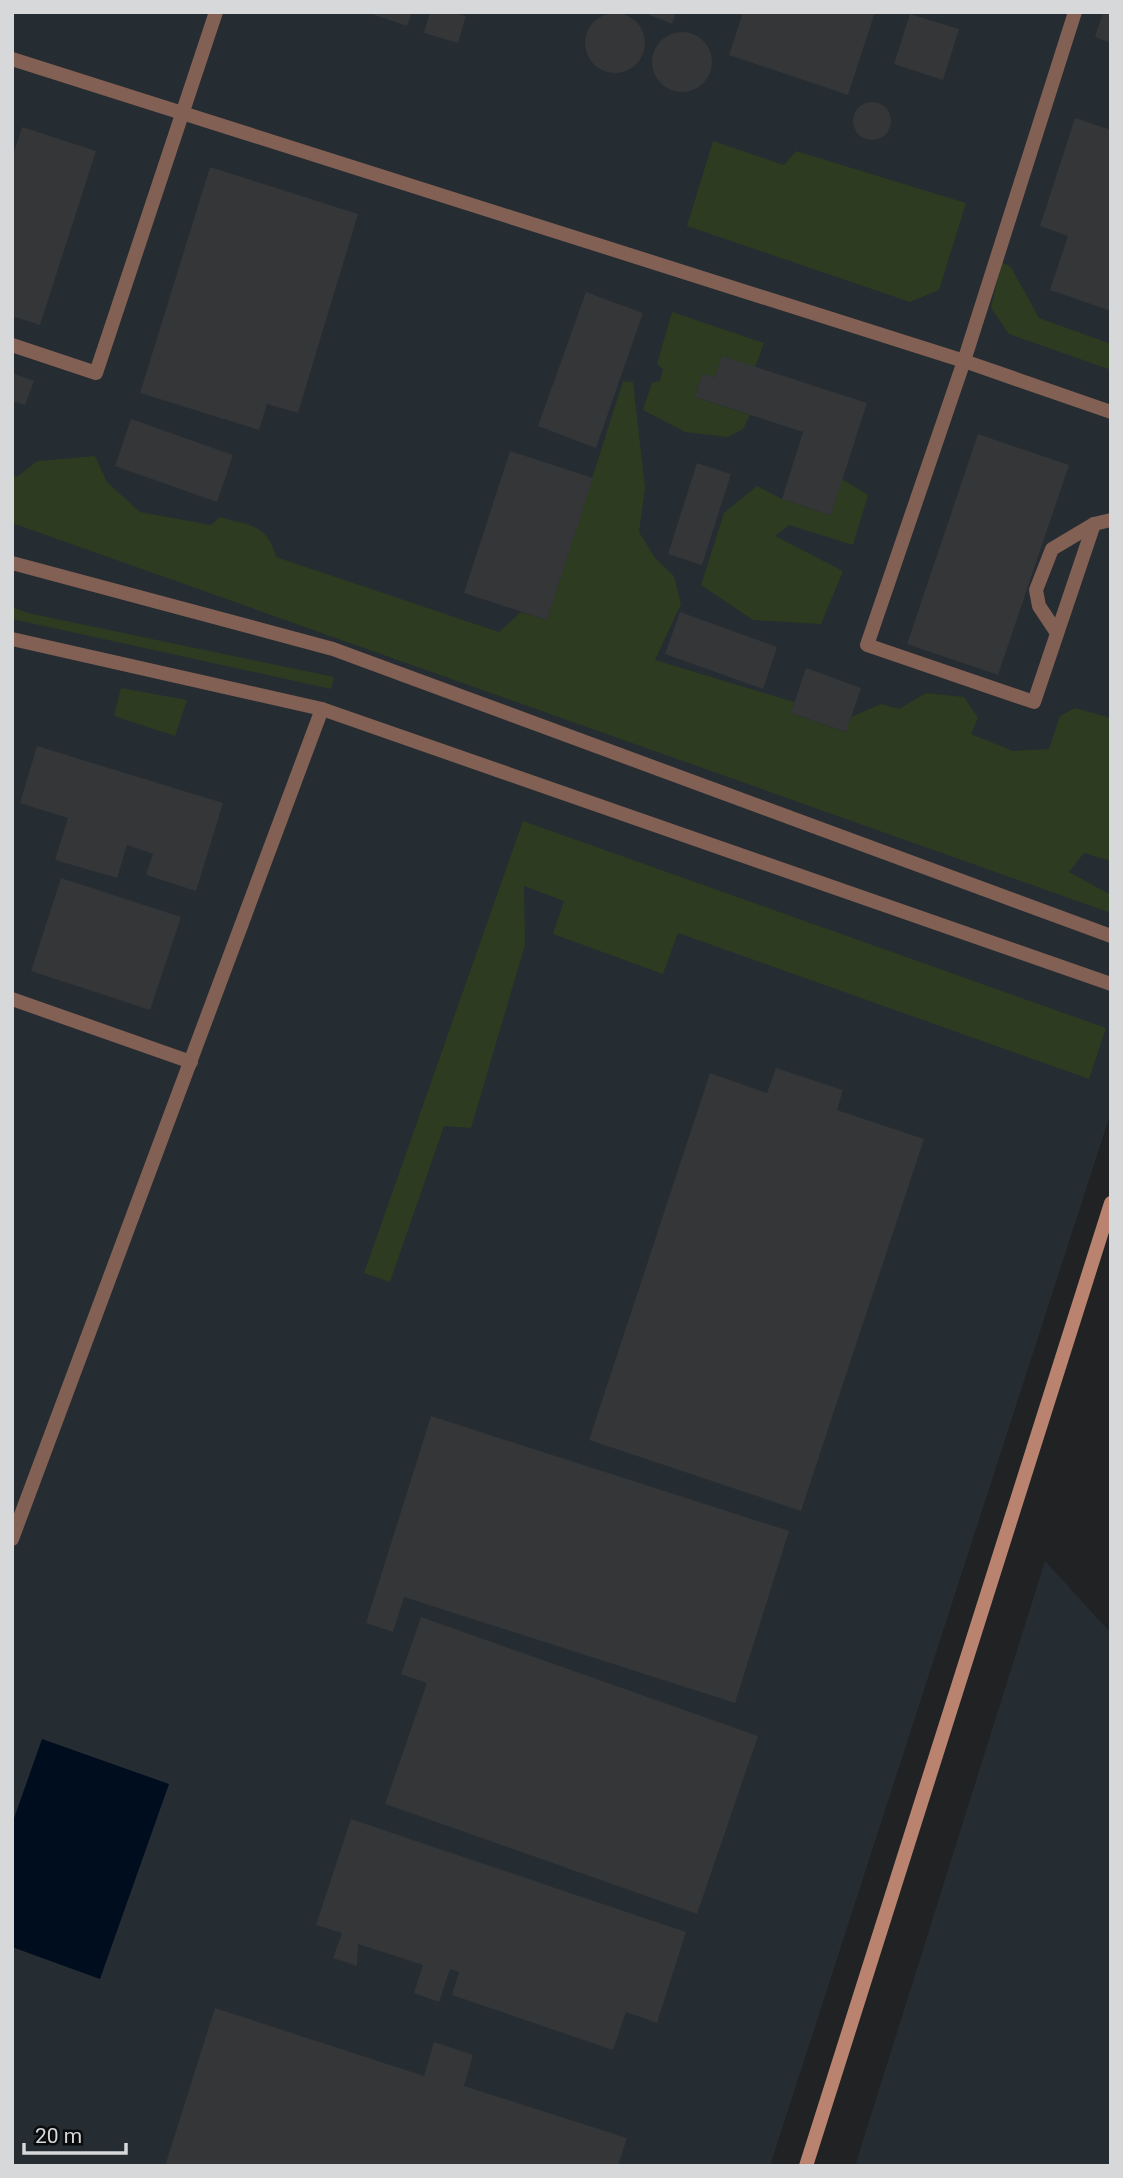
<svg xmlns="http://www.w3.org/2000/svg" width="1123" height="2178" font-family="Roboto,sans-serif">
<rect width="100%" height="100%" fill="#202224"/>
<!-- built -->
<g fill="#252c32">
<polygon points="12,12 1111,12 1111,1112 770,2166 12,2166"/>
<polygon points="1045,1561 1111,1633 1111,2166 855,2166"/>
</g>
<!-- green -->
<g fill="#2d3b21">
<polygon points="713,141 784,165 796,151 966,203 939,290 910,302 687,226"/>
<polygon points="1001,262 1011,267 1039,318 1111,344 1111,370 1009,334 991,308"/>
<polygon points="672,312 764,343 755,367 722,356 715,377 702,374 695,397 750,415 743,429 728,437 685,432 643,410 652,383 660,381 663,369 657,364"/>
<path d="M 623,381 L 633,382 L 645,488 L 639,532 L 655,558 L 674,576 L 681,604 L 655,660 L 794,702 L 791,713 L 845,732 L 851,717 L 881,704 L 899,709 L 926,693 L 964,697 L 978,718 L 971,734 L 1013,751 L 1049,749 L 1060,716 L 1075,708 L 1111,718 L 1111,861 L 1084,853 L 1069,872 L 1111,895 L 1111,913 L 12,523 L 12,475 L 17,477 L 37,461 L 95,456 L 107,482 L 140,512 L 211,525 L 220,517 C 249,526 267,523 276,557 L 499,632 L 521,612 L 547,620 Z"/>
<polygon points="842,479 868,495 853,545 789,525 775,536 843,571 821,624 753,620 701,585 724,513 757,486 782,499 830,515"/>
<polygon points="12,607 28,613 334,677 331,689 12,619"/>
<polygon points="121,688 187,700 175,736 114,716"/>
<polygon points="523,821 1106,1028 1089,1079 678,933 663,974 553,934 564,901 524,886 525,945 471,1128 444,1126 390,1282 364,1273"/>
</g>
<!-- water -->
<polygon fill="#000d1f" points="42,1739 169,1784 100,1979 12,1947 12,1824"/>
<!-- building -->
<g fill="#343638">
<polygon points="366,12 412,12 407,26"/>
<polygon points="430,12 452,12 466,16 458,43 424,33"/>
<polygon points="642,12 676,12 672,24"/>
<polygon points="743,12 875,12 848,95 729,55"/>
<polygon points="1103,12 1111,12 1111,43 1095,37"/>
<circle cx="615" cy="43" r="30"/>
<polygon points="910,14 959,29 943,80 894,64"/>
<circle cx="682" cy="62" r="30"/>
<circle cx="872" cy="121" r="19"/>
<polygon points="1075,118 1111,130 1111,311 1050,290 1068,236 1040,226"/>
<polygon points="22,127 96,151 40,325 12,316 12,158"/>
<polygon points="210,167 358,214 298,413 267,404 259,430 140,393"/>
<polygon points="586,292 643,313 596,448 538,426"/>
<polygon points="722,356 867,403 831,515 782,499 803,432 695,397 702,374 715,377"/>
<polygon points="12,373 34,381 25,405 12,401"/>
<polygon points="131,419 233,455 217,502 115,466"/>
<polygon points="978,434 1069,465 998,675 907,644"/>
<polygon points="510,451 593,478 547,620 464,593"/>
<polygon points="697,463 731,474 702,565 668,554"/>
<polygon points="680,612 777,647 763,689 665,654"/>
<polygon points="806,668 861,688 846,732 791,713"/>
<polygon points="37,746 223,803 196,891 146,875 153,854 127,845 117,878 55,860 68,818 20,803"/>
<polygon points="61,878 181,917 150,1010 31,971"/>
<polygon points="776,1068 843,1090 837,1110 924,1139 801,1511 589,1440 710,1073 767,1093"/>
<polygon points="431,1416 789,1531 735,1703 404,1597 393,1632 366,1623"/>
<polygon points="421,1617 758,1736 697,1914 385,1804 427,1683 401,1674"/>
<polygon points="351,1819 686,1932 657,2023 626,2012 613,2050 452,1995 459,1972 450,1969 439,2002 414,1993 423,1965 358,1944 357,1966 333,1958 342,1933 316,1925"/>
<polygon points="215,2008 424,2076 434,2042 473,2055 464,2086 627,2138 618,2166 165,2166"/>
</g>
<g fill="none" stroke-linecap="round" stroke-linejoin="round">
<!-- lane -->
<g stroke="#836054" stroke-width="14">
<polyline points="1075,12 964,361 867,645 1034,702 1094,524 1111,520"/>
<polyline points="12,59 964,361 1111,412"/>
<polyline points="12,345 96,373 216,12"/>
<polyline points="12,563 333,649 1111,936"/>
<polyline points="1057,633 1039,606 1036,590 1052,549 1094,524"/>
<polyline points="12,639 322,709 1111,984"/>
<polyline points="12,999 191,1062"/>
<polyline points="12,1539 322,709"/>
</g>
<!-- secondary -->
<polyline stroke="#ba8370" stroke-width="14" points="806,2166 1111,1203"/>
</g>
<!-- border -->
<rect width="1123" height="2178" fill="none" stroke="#d6d8d9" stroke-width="28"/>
<!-- scale -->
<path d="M24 2143v10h102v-10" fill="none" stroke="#d6d8d9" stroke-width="3.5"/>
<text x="35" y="2143" font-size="21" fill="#d6d8d9" stroke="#0b0c0d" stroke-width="5" paint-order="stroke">20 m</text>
</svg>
